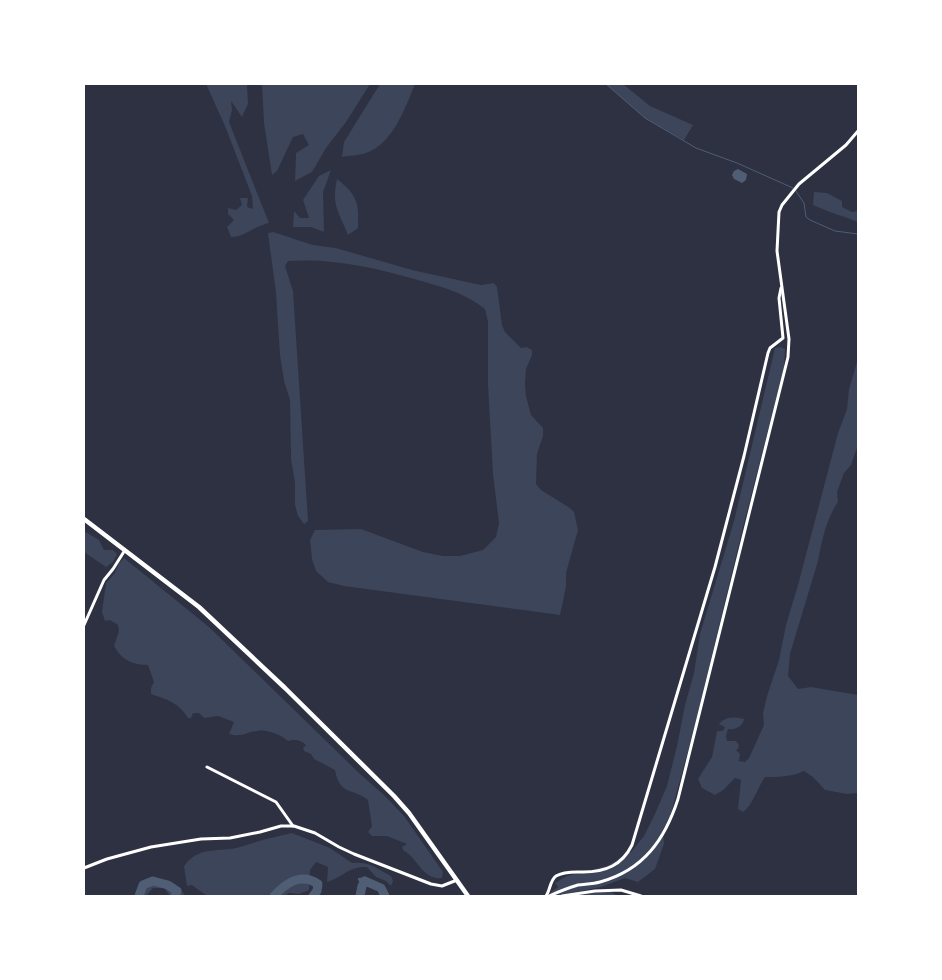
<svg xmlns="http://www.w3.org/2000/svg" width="942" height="980" font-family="'DejaVu Sans',sans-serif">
<rect width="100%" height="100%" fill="#2d3142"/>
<!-- green -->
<g fill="#3c4559">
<path d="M 206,84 L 247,84 L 248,104 L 242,117 L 231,101 L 232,110 L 229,122 L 269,223 C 254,226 245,237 231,237 L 227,227 L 234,220 L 228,214 L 228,208 L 236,210 L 242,205 L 240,198 L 248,198 L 247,207 L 253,209 L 252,196 L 225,126 Z"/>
<polygon points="262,84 370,84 346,122 326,148 312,172 295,181 296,153 309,145 303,134 293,137 277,171 272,175 264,123"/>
<path d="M 380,84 L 415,84 C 405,108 393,144 366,153 C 358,156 349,155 342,157 L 344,142 Z"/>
<polygon points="606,84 623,84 650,106 693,125 684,140 645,118"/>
<polygon points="331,170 323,192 324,232 311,227 293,227 294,211 300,218 309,218 303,200 319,176"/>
<path d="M 337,179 C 358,196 359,203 358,228 L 348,235 C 339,212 331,205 337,179 Z"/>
<path d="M 814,192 L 827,193 L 842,201 L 842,207 L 852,212 L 858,211 L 858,222 C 843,216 828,212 813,205 Z"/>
<path d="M 273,232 L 313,245 L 336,248 L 412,270 L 481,285 L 494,283 L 497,287 L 502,325 L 505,332 L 521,348 L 527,347 L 532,350 L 532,355 L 526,369 L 525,384 L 526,396 L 531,415 L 543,428 L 543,436 L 537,454 L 536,484 L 541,490 L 570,508 L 574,512 L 578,530 L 566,573 L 566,587 L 560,615 L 344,586 L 328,582 L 316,571 L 312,559 L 310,540 L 315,530 L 361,529 L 423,552 L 443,556 L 460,556 L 483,550 L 496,537 L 499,523 L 493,474 L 488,385 L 488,322 L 485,309 C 461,291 442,287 414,279 C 372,267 332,258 288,261 L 285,266 L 293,291 L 308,521 L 304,524 L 298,516 L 295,505 L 295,483 L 291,459 L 290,400 L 284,381 L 280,355 L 276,293 L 268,233 Z"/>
<polygon points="780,347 785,349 784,368 743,527 695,725 670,817 663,830 664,844 655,869 638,882 625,878 601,887 556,896 550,893 558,887 555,883 567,876 607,866 631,852 644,836 654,816 667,786 677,746 685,705 694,673 700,634 734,521 775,348"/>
<path d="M 858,359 L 858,445 L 851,465 L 844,473 L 837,492 L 838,502 C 826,519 822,541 818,561 L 790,654 L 788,676 L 798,689 L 811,687 L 858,695 L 858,793 L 847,794 L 825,790 L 813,777 L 804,771 C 791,777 779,777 765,777 C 758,787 753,805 743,812 L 738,809 L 741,780 L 735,778 L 722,791 L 715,795 L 702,788 L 698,779 L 712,757 L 717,731 L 723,731 L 725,727 L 719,724 C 726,716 734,717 744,719 C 743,726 736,730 728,729 L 726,736 L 727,741 L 736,741 L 739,745 L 738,749 L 736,750 L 740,754 L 739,761 L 745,762 L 749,758 L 764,725 L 763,713 L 767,696 L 779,660 L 786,625 L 798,585 L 838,433 L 847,409 L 849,389 Z"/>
<polygon points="84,531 99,540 104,550 113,550 117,554 113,562 106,567 84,552"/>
<path d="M 124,558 L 209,627 L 359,773 L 385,796 L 404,816 L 443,872 L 442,878 C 422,880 418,858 403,850 L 402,847 L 407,844 L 387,836 L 372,836 L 368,832 L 372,826 L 368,800 C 351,787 340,796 335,770 L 314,759 L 311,754 L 304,751 L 303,748 L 306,745 C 301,740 295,739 288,741 C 281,735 267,729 257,731 C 247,732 241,738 229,734 L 234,722 L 218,716 L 204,718 L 199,713 L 193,713 L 191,718 L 188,718 C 180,704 167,699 151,694 L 151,688 L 154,682 L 148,665 C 132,665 122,660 114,646 L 119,631 L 118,625 L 110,620 L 105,621 L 102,612 L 106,583 L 115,573 L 119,563 Z"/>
<path d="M 292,833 L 330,848 L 352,863 C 369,861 376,868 391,876 L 393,881 L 391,886 L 386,881 L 376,877 L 367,867 C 349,866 343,877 327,882 L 328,867 L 316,862 L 310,870 L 309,890 L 299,894 L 289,893 L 285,896 L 207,896 L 192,885 L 187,886 L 184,866 C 199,845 219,853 240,847 C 257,841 274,837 292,833 Z"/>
<path d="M 151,880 C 164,881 177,883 184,894 L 183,896 L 170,896 L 164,888 L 153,888 L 146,896 L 135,896 L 143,885 Z"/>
<polygon points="596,892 611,892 618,896 577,896"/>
</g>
<!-- water -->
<g fill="#4f5d75">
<polygon points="738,169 747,174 746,180 742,183 734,179 732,175 734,171"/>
<polygon points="366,877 378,884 378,887 367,884 363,887 358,880 358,878"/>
</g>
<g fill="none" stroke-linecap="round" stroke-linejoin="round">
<!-- stream -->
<g stroke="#4f5d75" stroke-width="1">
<polyline points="606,84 645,118 696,148 737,163 793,188"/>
<polyline points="796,191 804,203 806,217 810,220 835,231 858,234"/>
</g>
<!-- river -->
<g stroke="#4f5d75" stroke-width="9">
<polyline points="139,896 143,885 153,881 168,885 177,891 175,896"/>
<path d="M 274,896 C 286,883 301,872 318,884 L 317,891 L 313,896"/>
<polyline points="360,896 362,886 365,881 381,888 385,896"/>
</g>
<!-- minor -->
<g stroke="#fff" stroke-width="3">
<polyline points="84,625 104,580 113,569 125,550"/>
<polyline points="207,767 276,802 293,826"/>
<polyline points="84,868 107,859 151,847 201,839 230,838 260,832 281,826 294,826 315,833 339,847 354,854 431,884 442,886 457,880"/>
<path d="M 546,896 C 550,891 550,880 556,876 C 564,871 575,872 583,872 C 606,872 622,865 632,845 L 715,567 L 744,456 L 768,353 L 770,348 L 783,338 L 779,298 L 781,288"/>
<path d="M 549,896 C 558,892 568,888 578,885 C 585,884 593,884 600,882 C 644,870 665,839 678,799 L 788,357 L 789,339 L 777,251 L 779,212 L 782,205 L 799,184 L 846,145 L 858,131"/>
<polyline points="562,896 595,891 621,890 641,896"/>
</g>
<!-- primary -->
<polyline stroke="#fff" stroke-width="4.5" points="84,519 199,607 285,688 394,796 409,813 468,896"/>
</g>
<!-- border -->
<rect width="942" height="980" fill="none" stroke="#ffffff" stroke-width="170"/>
</svg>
